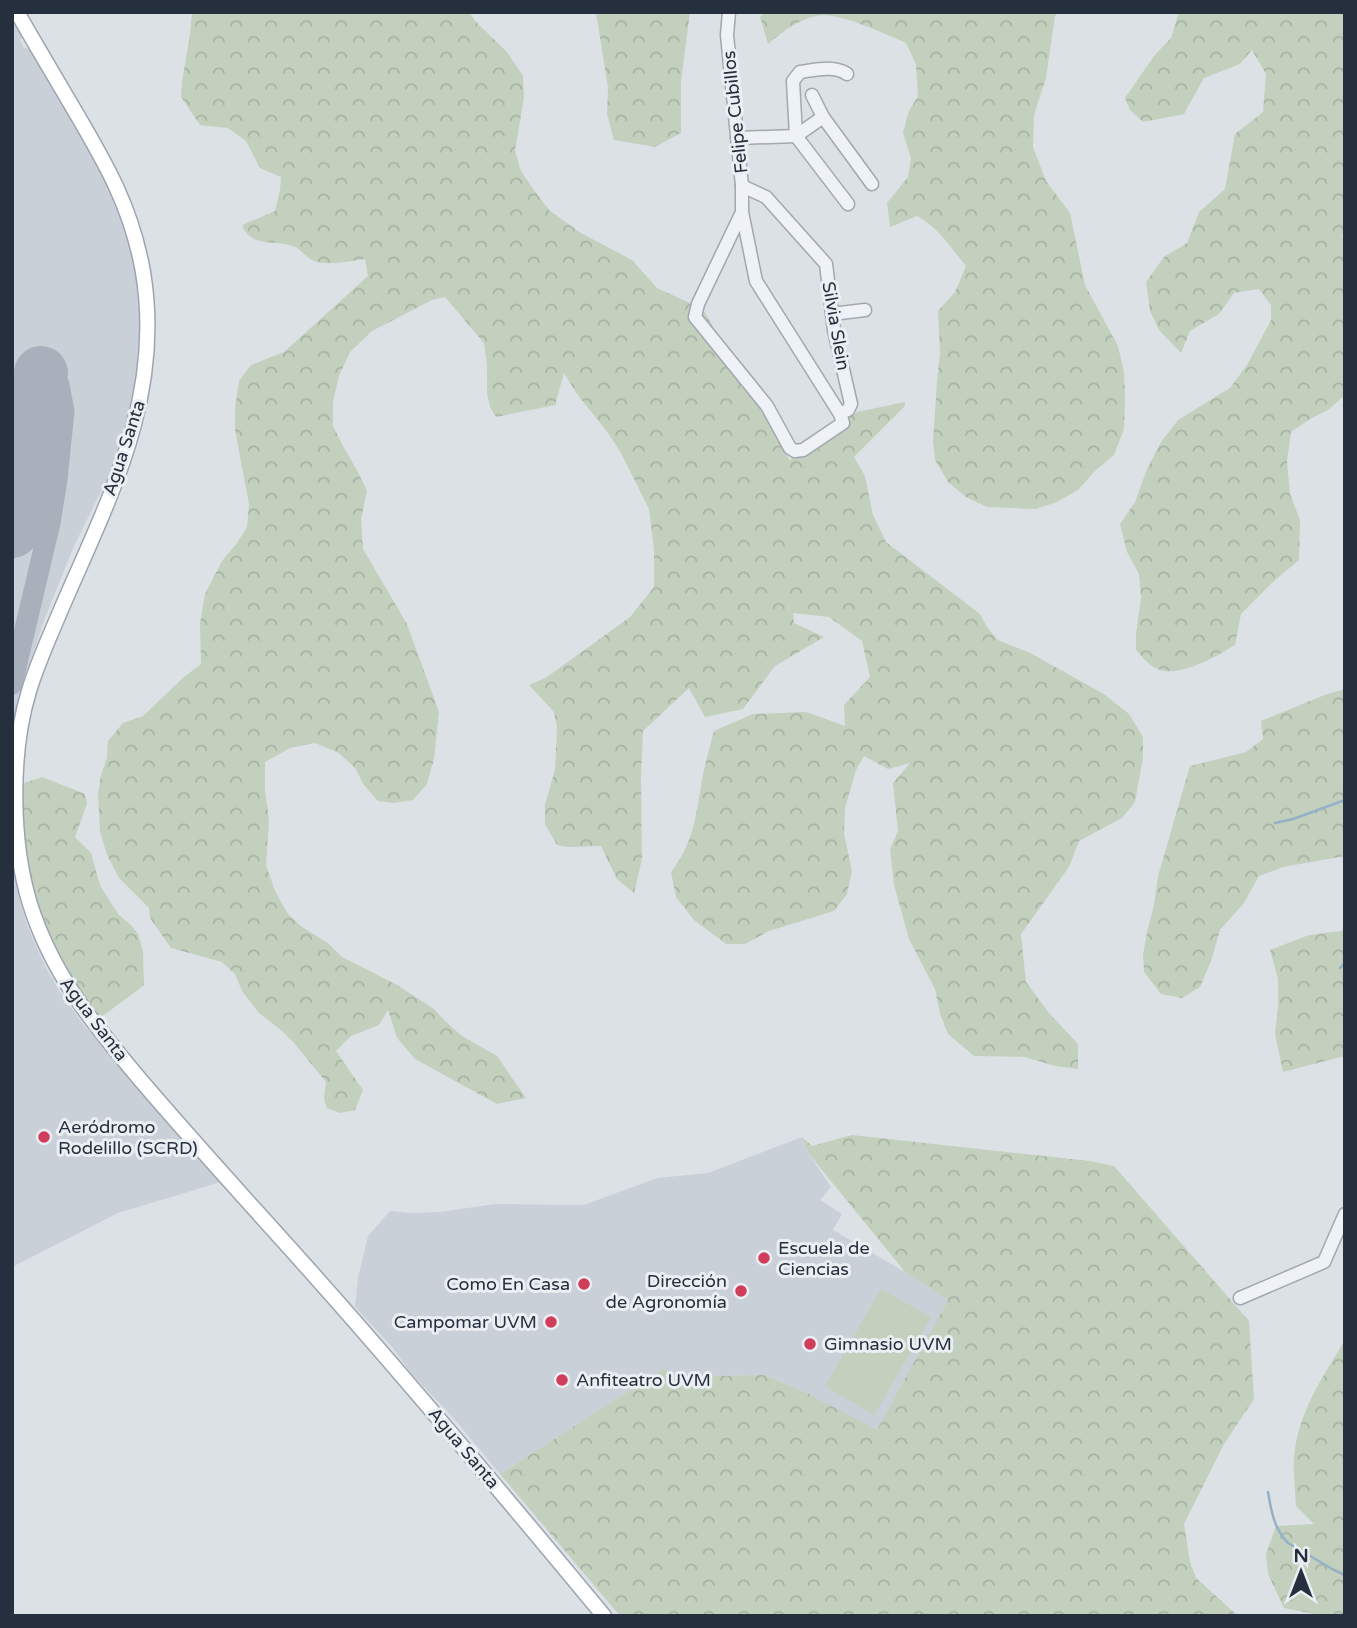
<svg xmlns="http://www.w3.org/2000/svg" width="1357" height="1628" font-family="'Varela Round',sans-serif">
<defs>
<pattern id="forest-crowns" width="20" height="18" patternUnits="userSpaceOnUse" patternTransform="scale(1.75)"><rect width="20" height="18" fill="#c3d0bd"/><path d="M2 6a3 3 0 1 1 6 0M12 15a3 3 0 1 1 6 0" fill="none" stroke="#a7b3a3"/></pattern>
</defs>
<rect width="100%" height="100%" fill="#dce1e6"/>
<!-- built -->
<g fill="#cad0d8">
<polygon points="12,21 22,36 20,40 24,48 31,49 56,90 106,181 123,223 130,247 135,270 139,301 140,324 136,377 121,446 110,473 74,546 45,618 25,677 12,740"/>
<polygon points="12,864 21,906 29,930 46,968 60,992 83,1024 127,1073 221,1182 118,1213 12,1267"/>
<polygon points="802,1137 809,1154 831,1187 820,1200 842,1214 833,1230 905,1272 948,1300 877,1431 801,1390 764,1375 680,1377 663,1369 500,1474 456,1421 410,1372 393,1348 355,1307 358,1278 368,1236 390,1211 411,1213 440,1212 495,1204 584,1205 657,1178 708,1173"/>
</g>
<!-- forest -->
<g fill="url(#forest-crowns)">
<path d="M 192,12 L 469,12 L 476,22 L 507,52 L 523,76 L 524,97 L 515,151 L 521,171 L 533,189 L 550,211 L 581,233 L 632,260 L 657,288 L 703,309 L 790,461 L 796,449 L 857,412 L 905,402 L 905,406 L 854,457 L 865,476 L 873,515 L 886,542 L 980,614 L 987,627 L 998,640 L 1030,653 L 1104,694 L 1129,714 L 1143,737 L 1143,758 L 1135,802 L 1122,818 L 1079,841 L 1069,867 L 1021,934 L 1026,982 L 1049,1013 L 1078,1044 L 1078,1069 L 1055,1066 L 1025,1057 L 974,1056 L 948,1034 L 940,1014 L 935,989 L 909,939 L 894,885 L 890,849 L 898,831 L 893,783 L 910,763 L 888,769 L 864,756 L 856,770 L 845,808 L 844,834 L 852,871 L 847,894 L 834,911 L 769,931 L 745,944 L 726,944 L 694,920 L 676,897 L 671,872 C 694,842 696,816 702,780 C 705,763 710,747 714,731 L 753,714 L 806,712 L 845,726 L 844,705 L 870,677 L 862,641 L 829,617 L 793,613 L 794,623 L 824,637 L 775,666 L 743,709 L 705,717 L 689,688 L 643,731 L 641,777 L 642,859 L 634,893 L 617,879 L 601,846 L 568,847 L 557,845 L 545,824 L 545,805 L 555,770 L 557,727 L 554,712 L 529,685 L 547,677 L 630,617 L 654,587 L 654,549 L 649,509 L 621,453 L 608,433 L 577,394 L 564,373 L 555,405 L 496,417 L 490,407 L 487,393 L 487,364 L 484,343 L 445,297 L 432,300 L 372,331 L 350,352 L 339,376 L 333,402 L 333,426 L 344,448 L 358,472 L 367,491 L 361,519 L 363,549 L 407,624 L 439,712 L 434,759 L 427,784 L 413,800 L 394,803 L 378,801 L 363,784 L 356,769 L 339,753 L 315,743 L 290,748 L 265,762 L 265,790 L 269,819 L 266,865 L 275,891 L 288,914 L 302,927 L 328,943 L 342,957 L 397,985 L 434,1009 L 446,1022 L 462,1036 L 497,1056 L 526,1098 L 497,1104 L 415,1059 L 397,1038 L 388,1010 L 379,1025 L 351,1036 L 336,1051 L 363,1090 L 355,1110 L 340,1113 L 327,1108 L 324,1099 L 326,1082 L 294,1043 L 281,1030 L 259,1013 L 242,991 L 235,974 L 222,962 L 171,948 L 150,918 L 149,908 L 119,878 L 107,855 L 100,831 L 98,794 L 101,775 L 107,758 L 108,741 L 123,723 L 143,716 L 184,677 L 201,664 L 200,623 L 205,594 L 222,561 L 237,543 L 247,527 L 249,504 L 235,430 L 235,408 L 239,381 L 251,365 L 284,352 L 368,276 L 365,259 C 352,261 326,266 314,261 C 307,258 302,251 296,247 C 276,238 252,250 242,225 L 275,211 L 280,190 L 281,177 L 260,168 L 246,141 L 228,128 L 200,125 L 181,97 L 182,82 L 190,34 Z"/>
<polygon points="596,12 690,12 681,82 681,133 655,147 614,140 607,114 608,88"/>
<path d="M 765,12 L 1058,12 L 1055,16 L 1046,78 L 1034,115 L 1033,147 L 1046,181 L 1070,213 L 1085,285 L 1118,346 L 1124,372 L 1125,400 L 1124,429 L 1114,455 L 1095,471 L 1078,490 L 1057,502 L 1036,509 L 987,507 L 966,497 L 948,482 L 935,460 L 933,441 L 937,381 L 940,353 L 938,311 L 955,292 L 966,266 C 951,248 938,227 917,216 L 890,227 L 887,203 L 908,177 L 911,158 L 903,133 L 909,111 L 918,96 L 916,64 L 906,43 C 885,34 837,11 816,16 C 797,20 782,32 768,44 L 760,17 Z"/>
<path d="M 1179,12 L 1345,12 L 1345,232 L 1341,236 L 1345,239 L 1345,395 L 1328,410 L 1310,419 L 1291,432 L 1287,461 L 1290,494 L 1300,520 L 1299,560 L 1274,581 L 1241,614 L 1235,645 C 1215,657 1174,682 1152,666 C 1146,662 1141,655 1136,650 L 1136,634 L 1141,598 L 1139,574 L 1127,552 L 1120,524 L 1135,502 L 1147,469 L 1161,442 L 1178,420 L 1230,388 L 1247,365 L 1271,320 L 1271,305 L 1259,289 L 1234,293 L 1219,314 L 1190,331 L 1181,353 L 1159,330 L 1150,311 L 1146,282 L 1164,257 L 1187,243 L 1199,212 L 1225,189 L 1235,134 L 1263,112 L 1266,74 L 1252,50 L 1240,64 L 1204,78 L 1184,114 L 1143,122 L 1130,110 L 1125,98 L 1154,56 L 1171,38 Z"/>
<polygon points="1345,689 1345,856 1283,867 1259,876 1244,903 1220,930 1211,961 1200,987 1182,998 1161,994 1144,972 1143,955 1147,932 1154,905 1158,876 1190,766 1246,752 1263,739 1261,721 1327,694"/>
<path d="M 42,777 L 85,794 L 87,804 L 75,837 L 91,853 L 100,885 L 111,903 L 119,915 L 131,925 L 138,934 L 143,952 L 144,985 L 99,1019 C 89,1005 76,991 68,975 C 37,918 18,849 21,784 Z"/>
<polygon points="1345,929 1345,1056 1283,1072 1275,1034 1278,1006 1278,979 1270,950 1309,935 1341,931"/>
<polygon points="852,1135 1090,1161 1114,1166 1249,1321 1254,1399 1224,1444 1184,1524 1190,1562 1196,1578 1238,1616 620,1616 500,1474 663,1369 680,1377 764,1375 801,1390 877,1430 948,1300 905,1272 809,1154 802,1137 812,1146"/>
<path d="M 1345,1340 L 1345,1616 L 1324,1616 L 1284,1608 L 1268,1574 L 1266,1554 L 1276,1526 L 1314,1524 L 1296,1506 C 1295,1489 1293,1472 1294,1456 C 1299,1411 1322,1378 1345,1340 Z"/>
</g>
<!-- pitch -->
<polygon fill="#c3d0bd" points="881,1289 931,1317 874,1415 825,1386"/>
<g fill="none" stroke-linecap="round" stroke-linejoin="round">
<!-- stream -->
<g stroke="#95b1c8" stroke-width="2.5">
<polyline points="1275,823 1293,819 1345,800"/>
<polyline points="1340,968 1345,963"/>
<path d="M 1268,1492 C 1271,1510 1274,1529 1288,1543 L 1334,1570 L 1345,1575"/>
</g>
<!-- taxiway -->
<polyline stroke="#a8b1bb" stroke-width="21" points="12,684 50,523 57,480 64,411 59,385 41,373"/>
<!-- runway -->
<polyline stroke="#a8b1bb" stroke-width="54" points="12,531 41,373"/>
<defs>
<g id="minor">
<polyline points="729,12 727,35 742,186 742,212 756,281 840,414 843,423 803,450 795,451 790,448 767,406 695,317 698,304 742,212"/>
<path d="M 847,74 C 834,65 815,70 800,72 L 793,81 L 796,136 L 848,204"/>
<polyline points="812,95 823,117 872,184"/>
<polyline points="737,138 796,136 823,117"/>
<polyline points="742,186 766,197 826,264 834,330 851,404 848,410 840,414"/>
<polyline points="832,314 865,310"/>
<polyline points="1240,1298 1324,1262 1345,1214"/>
</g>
<path id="major" d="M 17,12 C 34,42 52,72 69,101 C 103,159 131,204 143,272 C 164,398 108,500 60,612 C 49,638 37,664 29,691 C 10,753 11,842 30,904 C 52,974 92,1022 138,1077 C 195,1144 254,1208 312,1273 C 412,1385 508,1500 604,1616"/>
</defs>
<!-- minor casing -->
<use href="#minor" stroke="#a1a8b0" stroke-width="15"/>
<!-- major casing -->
<use href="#major" stroke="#9ba5b2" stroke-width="17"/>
<!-- minor -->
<use href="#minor" stroke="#eef1f5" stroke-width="12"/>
<!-- major -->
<use href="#major" stroke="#fff" stroke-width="14"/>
</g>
<!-- markers -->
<g fill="#d03d5b" stroke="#ebeff4" stroke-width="2.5">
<circle cx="44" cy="1137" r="7"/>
<circle cx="764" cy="1258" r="7"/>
<circle cx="584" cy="1284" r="7"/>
<circle cx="741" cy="1291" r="7"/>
<circle cx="551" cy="1322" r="7"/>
<circle cx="810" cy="1344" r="7"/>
<circle cx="562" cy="1380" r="7"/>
</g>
<g text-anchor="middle" stroke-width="6" stroke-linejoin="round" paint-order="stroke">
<!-- street labels -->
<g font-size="18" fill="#252f3d" stroke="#ebeff4">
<text transform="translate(735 112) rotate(-96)" y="6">Felipe Cubillos</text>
<text transform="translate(836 326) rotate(80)" y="6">Silvia Slein</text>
<text transform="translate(124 448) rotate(-72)" y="6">Agua Santa</text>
<text transform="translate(94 1019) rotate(53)" y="6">Agua Santa</text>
<text transform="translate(464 1448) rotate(50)" y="6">Agua Santa</text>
</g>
<!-- poi labels -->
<g font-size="18" fill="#252f3d" stroke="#ebeff4" text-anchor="start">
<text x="58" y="1133">Aeródromo<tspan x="58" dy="21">Rodelillo (SCRD)</tspan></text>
<text x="778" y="1254">Escuela de<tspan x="778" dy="21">Ciencias</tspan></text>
<text x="727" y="1287" text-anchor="end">Dirección<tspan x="727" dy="21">de Agronomía</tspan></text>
<text x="570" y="1290" text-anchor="end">Como En Casa</text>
<text x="537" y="1328" text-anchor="end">Campomar UVM</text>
<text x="824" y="1350">Gimnasio UVM</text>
<text x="576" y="1386">Anfiteatro UVM</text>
</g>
</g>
<!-- border -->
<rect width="1357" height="1628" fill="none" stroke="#252f3d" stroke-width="28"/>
<!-- north arrow -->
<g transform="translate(1301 1572)" stroke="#ebeff4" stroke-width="5" paint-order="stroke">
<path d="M0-5L12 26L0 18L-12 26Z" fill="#252f3d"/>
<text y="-10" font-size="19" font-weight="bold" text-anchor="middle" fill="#252f3d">N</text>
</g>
</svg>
